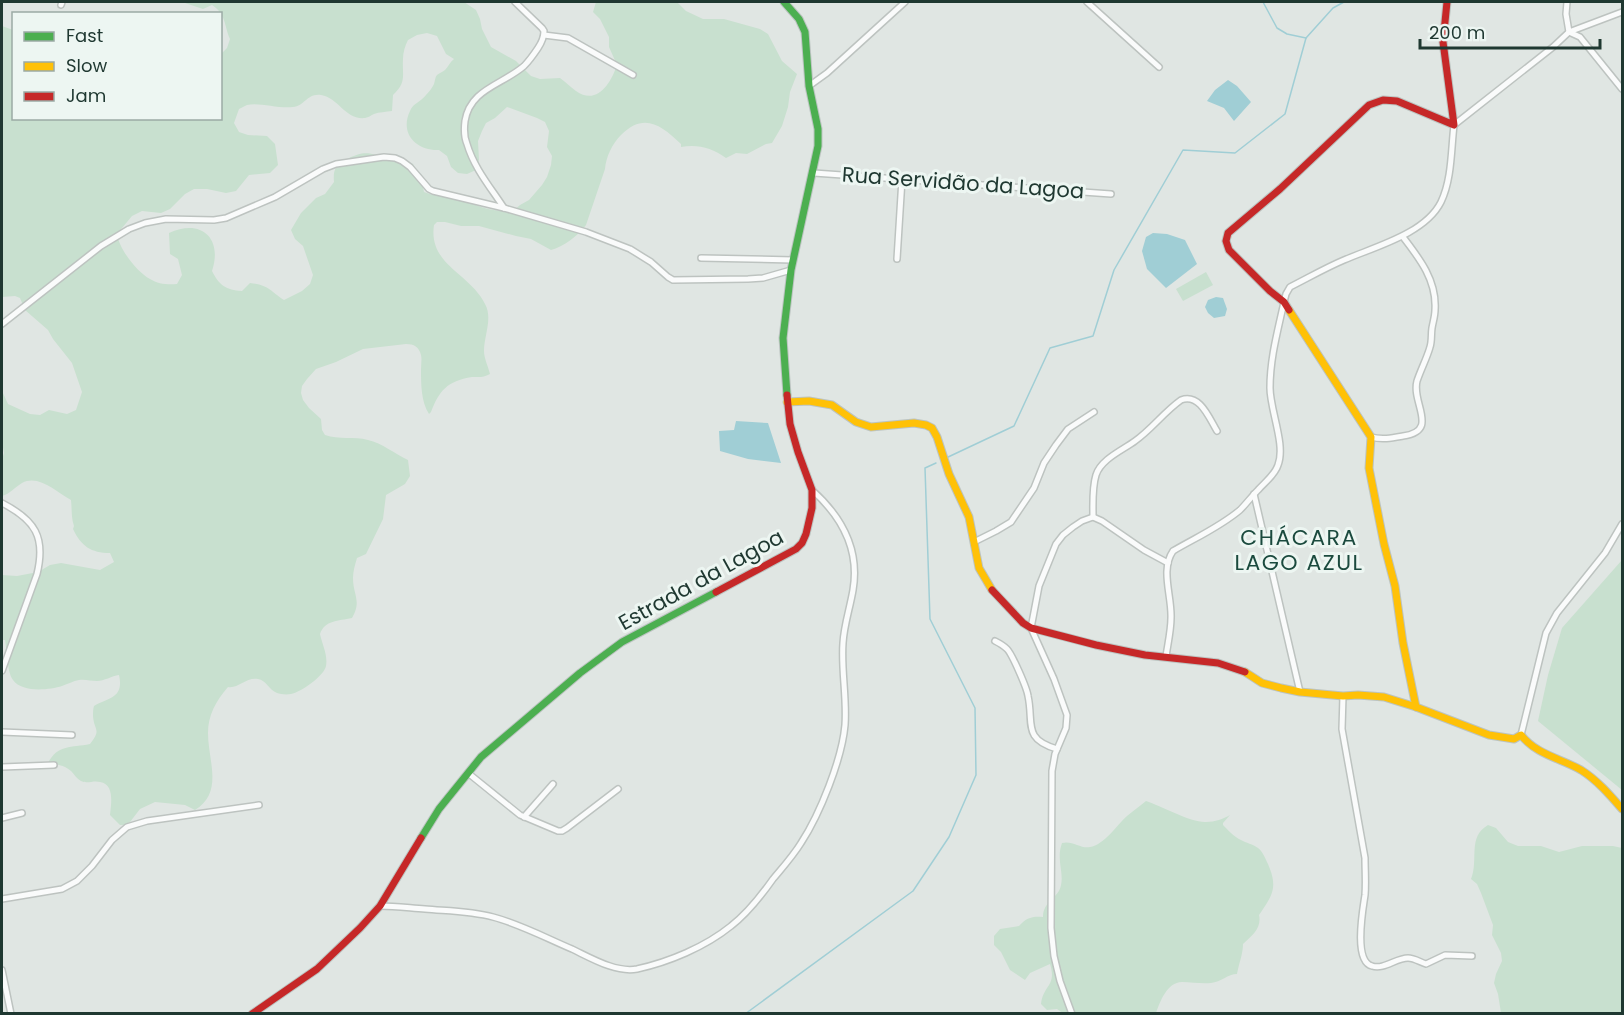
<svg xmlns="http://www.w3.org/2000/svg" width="1624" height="1015" font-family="Poppins,sans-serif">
<rect width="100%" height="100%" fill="#e0e6e3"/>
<!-- green -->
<g fill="#c8e0cf" fill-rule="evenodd">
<path d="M 184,2 L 464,2 L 476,10 L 480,19 L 482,29 L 491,47 L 516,61 L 531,76 L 540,79 L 560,78 C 566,82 570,87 576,91 C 597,106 611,83 617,65 L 609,47 L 609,37 L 600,19 L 593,12 L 596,2 L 677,2 L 686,11 L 703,19 L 724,19 L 760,29 L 768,34 L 782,61 L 797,74 L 790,92 L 788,107 L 782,126 L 772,143 L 766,144 L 747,154 L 736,153 L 726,158 C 712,148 698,144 681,147 L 681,144 C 661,125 644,112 621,135 C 612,144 606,157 605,169 L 586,225 C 579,235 563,247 551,250 L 531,239 L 516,236 L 479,226 L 461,226 L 445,222 L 437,222 L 434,225 C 428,265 470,273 485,304 C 493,318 484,336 484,351 C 484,358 488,366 490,374 C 483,378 479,377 472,377 C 447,381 439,391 431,412 L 429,414 C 421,402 421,384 421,370 C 421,365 422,359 421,355 C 419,347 414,344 406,344 L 363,349 L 336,362 L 316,369 L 307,379 L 302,386 L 301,393 L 303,400 L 309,408 L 321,419 L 322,430 L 325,435 C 339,440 354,436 368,440 C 382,443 395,454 408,460 L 410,476 L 405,484 L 386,495 L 383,519 L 366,554 L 357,558 C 355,565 353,571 353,578 C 353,595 362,601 352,618 C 338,621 325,620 320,634 C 322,644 328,655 326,666 C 324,676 301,692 291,694 C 286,695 280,694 277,693 C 269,690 266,680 258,679 C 246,677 238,689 228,687 C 216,701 208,715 208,733 C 208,761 224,792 195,810 L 185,805 L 155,802 L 140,809 L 130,822 L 124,825 L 120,825 L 110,815 C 111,805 115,784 100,782 C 94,780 87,784 81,781 C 77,779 74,774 71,771 C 64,765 56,764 48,763 C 58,744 71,748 90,744 C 102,729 94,731 93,716 C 93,712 93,709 94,706 C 110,697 124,698 119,675 C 112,676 104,681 97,681 C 91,681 85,679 79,680 C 73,681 68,684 62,686 C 49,690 22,693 13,680 C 7,672 7,650 5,640 L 2,640 L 2,575 L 17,576 L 38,572 L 50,565 L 61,563 L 100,570 L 114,562 L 110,553 C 91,553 81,546 73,529 L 74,526 C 71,517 72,509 71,500 C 56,492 39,474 22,483 C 15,487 10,494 2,496 L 2,459 L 4,453 L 2,442 L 2,391 L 8,404 L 30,414 L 40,415 L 49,410 L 67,414 L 76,410 L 82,392 L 72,363 L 53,339 L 48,330 L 25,310 L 20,298 L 15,296 L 2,297 L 2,26 L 13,30 L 14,118 L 220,118 L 221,54 L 227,48 L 230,39 C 224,25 226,14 212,5 L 203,9 L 185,3 ZM 427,33 L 437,36 L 446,54 L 454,59 C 450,62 448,67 445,70 C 443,72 439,73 437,75 C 435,77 435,81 434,84 C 432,88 429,92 426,95 C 421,102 413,103 410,111 C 399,134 417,151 439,150 L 447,156 L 451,167 L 458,173 L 467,174 L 476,170 L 479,160 L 478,141 L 482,131 L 486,123 L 495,118 L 507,107 L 537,118 L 545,122 L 549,131 L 547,147 L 552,156 L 551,165 L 547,177 L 542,185 L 529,200 L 520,205 L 512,212 C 491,211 472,207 456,193 L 433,195 L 424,192 L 422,182 L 413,164 C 403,160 396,159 386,157 C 367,153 365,150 345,160 C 335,165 333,171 334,182 L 325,194 L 316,198 L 301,213 L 291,230 L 295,239 L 303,246 L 313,275 L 310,284 L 302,291 L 284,300 C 270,291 269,285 250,283 L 242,291 C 226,290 219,285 212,271 C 223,238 201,218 169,233 L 170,254 L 178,259 L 182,275 L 177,284 C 168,285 158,284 150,279 C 137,272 119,249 117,234 L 132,216 L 142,211 L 161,213 L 170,209 L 185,194 L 194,189 L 207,189 L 226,193 L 236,191 L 249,175 L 270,173 L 278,165 L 275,144 L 267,136 L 248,135 L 239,132 L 234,123 L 239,109 C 242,108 244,106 247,105 C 259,102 279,109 293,107 C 305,106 307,93 321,95 C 339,98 345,120 365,118 C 369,117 370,116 374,114 C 379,112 386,112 392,111 L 393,95 C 407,82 402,76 403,59 C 403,52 405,46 408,40 L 417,35 Z"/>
<polygon points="1206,272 1213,285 1183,301 1176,289"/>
<polygon points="1622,560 1622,790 1538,721 1548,675 1562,628"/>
<path d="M 1146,801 C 1161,806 1192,823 1206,822 C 1215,822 1223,819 1230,815 L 1223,823 L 1223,825 C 1228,830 1234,837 1241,840 C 1246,843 1253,844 1258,848 C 1263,852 1265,858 1268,864 C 1278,888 1273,894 1259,915 C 1262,928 1252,936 1243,944 C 1243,954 1239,963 1237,974 C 1228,974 1221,982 1211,983 C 1201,984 1192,982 1182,982 C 1167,982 1160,1002 1156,1013 L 1064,1014 L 1057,1009 L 1047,1010 L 1041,1004 C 1043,985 1057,986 1050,964 L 1030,973 L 1025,980 L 1010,970 L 1001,952 L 994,945 L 994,936 L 1000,929 L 1019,926 C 1026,918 1032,916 1043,917 C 1043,901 1059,898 1061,885 C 1064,872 1056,859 1062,843 C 1072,840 1081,849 1090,847 C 1104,845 1117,825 1127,816 C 1133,811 1140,806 1146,801 Z"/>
<path d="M 1488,825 L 1496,828 L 1508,842 L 1518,846 L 1541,846 L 1559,852 L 1582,846 L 1613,846 L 1622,848 L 1622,1013 L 1501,1013 L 1498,994 L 1494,983 L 1496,974 L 1502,961 L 1501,953 L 1492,935 L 1493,925 L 1481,893 L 1477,884 L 1471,879 C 1479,860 1467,837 1488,825 Z"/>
</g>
<!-- water -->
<g fill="#a0ced5">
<polygon points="1228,80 1237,86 1251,102 1234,121 1224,108 1207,101 1215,90"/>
<polygon points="1153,233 1167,234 1185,240 1197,264 1166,288 1147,269 1142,251 1146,237"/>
<polygon points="1216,297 1223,298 1227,309 1225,316 1214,318 1208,313 1205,307 1208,300"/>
<polygon points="736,421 768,423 781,463 748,459 720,451 719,431 734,430"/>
</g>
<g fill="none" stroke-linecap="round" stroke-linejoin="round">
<!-- stream -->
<g stroke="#a0ced5" stroke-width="1.5">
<polyline points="1263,2 1277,28 1287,34 1306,38"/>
<polyline points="946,458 1014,426 1050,348 1093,336 1114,270 1183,150 1235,153 1285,114 1306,38 1333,8 1344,2"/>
<polyline points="745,1014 913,891 949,837 976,775 975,708 930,619 925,468 936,463"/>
</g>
<defs>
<g id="street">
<polyline points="1087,2 1159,67"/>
<polyline points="61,5 62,2"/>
<polyline points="1569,32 1580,37 1622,89"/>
<polyline points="1569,32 1622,12"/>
<polyline points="544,35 568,38 633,75"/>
<polyline points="809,86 827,73 905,2"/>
<polyline points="814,173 1111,194"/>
<path d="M 504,208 C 491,188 474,168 467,144 C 464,137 464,129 465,121 C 470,89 502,85 524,66 C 529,61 534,54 538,48 C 542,42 544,38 544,31 L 542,28 L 515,2"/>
<polyline points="701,258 793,260"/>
<polyline points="897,259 902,179"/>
<polyline points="2,324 101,246 129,229 145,223 166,219 214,220 226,218 275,197 323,169 336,164 384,157 395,158 402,161 410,167 429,189 433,191 504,208 586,232 630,249 651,262 668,277 673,280 748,279 763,278 791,270"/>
<path d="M 1371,437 C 1382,440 1392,438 1403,436 C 1440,431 1411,403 1417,381 C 1421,369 1427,358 1430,347 C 1432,341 1431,334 1432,328 C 1433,322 1435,316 1435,310 C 1437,281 1420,259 1403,237"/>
<polyline points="1254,494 1300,692"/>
<path d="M 2,503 C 35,520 46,537 37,574 L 2,671"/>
<path d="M 1093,517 C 1093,504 1092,488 1096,475 C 1101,459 1123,450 1135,441 C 1152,429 1164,412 1181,400 C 1200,393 1209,418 1217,431"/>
<polyline points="974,542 996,531 1011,522 1034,488 1044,463 1056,445 1068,429 1094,412"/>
<path d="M 995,641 C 999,643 1004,646 1007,649 C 1012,654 1027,688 1028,696 C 1034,723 1022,739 1057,749"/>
<path d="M 1166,656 C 1168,643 1171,630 1171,618 C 1172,596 1160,570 1173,551 C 1195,538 1220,527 1240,510 C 1246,504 1252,496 1258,490 C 1265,482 1275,475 1278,465 C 1286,445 1270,410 1270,388 C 1270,358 1278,330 1284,302 L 1286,294 L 1290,287 C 1308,278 1325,268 1344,260 C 1374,247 1425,234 1441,202 C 1452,179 1451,150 1454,125 L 1553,47 L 1569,32 L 1566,14 L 1567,2"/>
<path d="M 1343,696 L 1342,729 L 1365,858 C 1365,870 1366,883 1365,895 C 1363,909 1353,961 1372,966 C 1384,970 1396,958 1408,958 C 1414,958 1420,962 1426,964 L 1445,955 L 1472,956"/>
<polyline points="2,732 72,735"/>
<polyline points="1521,735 1546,633 1557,613 1605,553 1622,524"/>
<polyline points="2,767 54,765"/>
<polyline points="468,773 520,815 558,831 562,831 567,828 618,789"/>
<polyline points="524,817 553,784"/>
<polyline points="2,818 22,813"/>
<polyline points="2,899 62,889 77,881 92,866 112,840 127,827 147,821 259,805"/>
<path d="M 380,906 C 395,906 410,908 425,909 C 448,911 471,911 493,917 C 520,924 546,938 572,949 C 591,958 616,973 637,969 C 669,962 705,947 731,926 C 748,913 761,896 773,879 C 783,867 793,856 801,843 C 820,814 842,759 845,725 C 847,697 841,670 843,643 C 844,625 850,608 853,590 C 860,549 841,516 812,490"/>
<polyline points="2,970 11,1014"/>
<polyline points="1072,1014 1060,981 1054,956 1051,928 1052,771 1055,754 1066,728 1067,715 1054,679 1031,628 1039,586 1056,544 1063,535 1073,527 1082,521 1093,517 1102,521 1144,550 1168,563"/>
</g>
<g id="fast">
<polyline points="784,2 799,19 805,32 809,86 818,129 818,146 791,270 783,338 787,395"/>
<polyline points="421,838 439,809 481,757 580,673 622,642 716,592"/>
</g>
<g id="slow">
<polyline points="1289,310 1371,437 1369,468 1384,544 1395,586 1403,643 1416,707"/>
<polyline points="787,402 809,401 832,405 856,422 871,427 914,423 926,425 932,428 937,437 949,474 969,517 979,568 992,590"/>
<path d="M 1245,672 L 1262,683 L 1281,688 L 1300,692 L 1343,696 L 1358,695 L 1384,697 L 1416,707 L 1489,735 L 1514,739 L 1521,735 C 1537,755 1560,758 1581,770 C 1597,780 1610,795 1622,809"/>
</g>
<g id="jam">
<polyline points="1289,310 1284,302 1270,291 1229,250 1226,241 1228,233 1280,189 1369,105 1383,100 1397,101 1454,125 1443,42 1447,2"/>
<polyline points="992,590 1023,623 1031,628 1096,645 1145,655 1218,663 1245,672"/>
<polyline points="716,592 796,549 802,543 806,534 812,508 812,490 798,452 790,424 787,395"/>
<polyline points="252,1014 317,969 360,928 380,906 421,838"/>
</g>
</defs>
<!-- street casing -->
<use href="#street" stroke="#bdc3c0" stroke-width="8"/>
<!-- fast casing -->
<use href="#fast" stroke="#bcc4c1" stroke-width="9"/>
<!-- slow casing -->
<use href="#slow" stroke="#bcc4c1" stroke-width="9"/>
<!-- jam casing -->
<use href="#jam" stroke="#bcc4c1" stroke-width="9"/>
<!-- street -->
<use href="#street" stroke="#fafbfb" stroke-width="5"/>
<!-- fast -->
<use href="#fast" stroke="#4caf50" stroke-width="7"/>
<!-- slow -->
<use href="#slow" stroke="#ffc107" stroke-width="7"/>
<!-- jam -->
<use href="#jam" stroke="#c62828" stroke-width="7"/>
</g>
<g text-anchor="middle" stroke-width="6" stroke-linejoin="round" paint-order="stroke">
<!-- street labels -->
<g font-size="21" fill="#1f3831" stroke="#edf6f2">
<text transform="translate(963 183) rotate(4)" y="7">Rua Servidão da Lagoa</text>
<text transform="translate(701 580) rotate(-29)" y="7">Estrada da Lagoa</text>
</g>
<!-- neighbourhood labels -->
<g font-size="22" letter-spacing="1.5" fill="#1b4a3e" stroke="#edf6f2">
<text x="1299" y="545">CHÁCARA<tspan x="1299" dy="25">LAGO AZUL</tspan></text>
</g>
</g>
<!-- border -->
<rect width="1624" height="1015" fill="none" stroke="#1f3831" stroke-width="6"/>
<!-- legend -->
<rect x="12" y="12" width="210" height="108" fill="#edf6f2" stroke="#9baaa5" stroke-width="1.5"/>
<rect x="24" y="32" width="30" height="9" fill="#4caf50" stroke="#9baaa5" stroke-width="1.5"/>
<text x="66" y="42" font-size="18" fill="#1f3831">Fast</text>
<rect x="24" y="62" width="30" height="9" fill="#ffc107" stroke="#9baaa5" stroke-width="1.5"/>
<text x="66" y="72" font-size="18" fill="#1f3831">Slow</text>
<rect x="24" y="92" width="30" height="9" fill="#c62828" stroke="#9baaa5" stroke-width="1.5"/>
<text x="66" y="102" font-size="18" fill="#1f3831">Jam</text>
<!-- scale -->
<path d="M1420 39v9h180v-9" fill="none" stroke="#1f3831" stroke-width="3"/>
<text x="1429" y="39" font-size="18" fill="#1f3831" stroke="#edf6f2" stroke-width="4.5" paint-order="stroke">200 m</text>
</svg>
